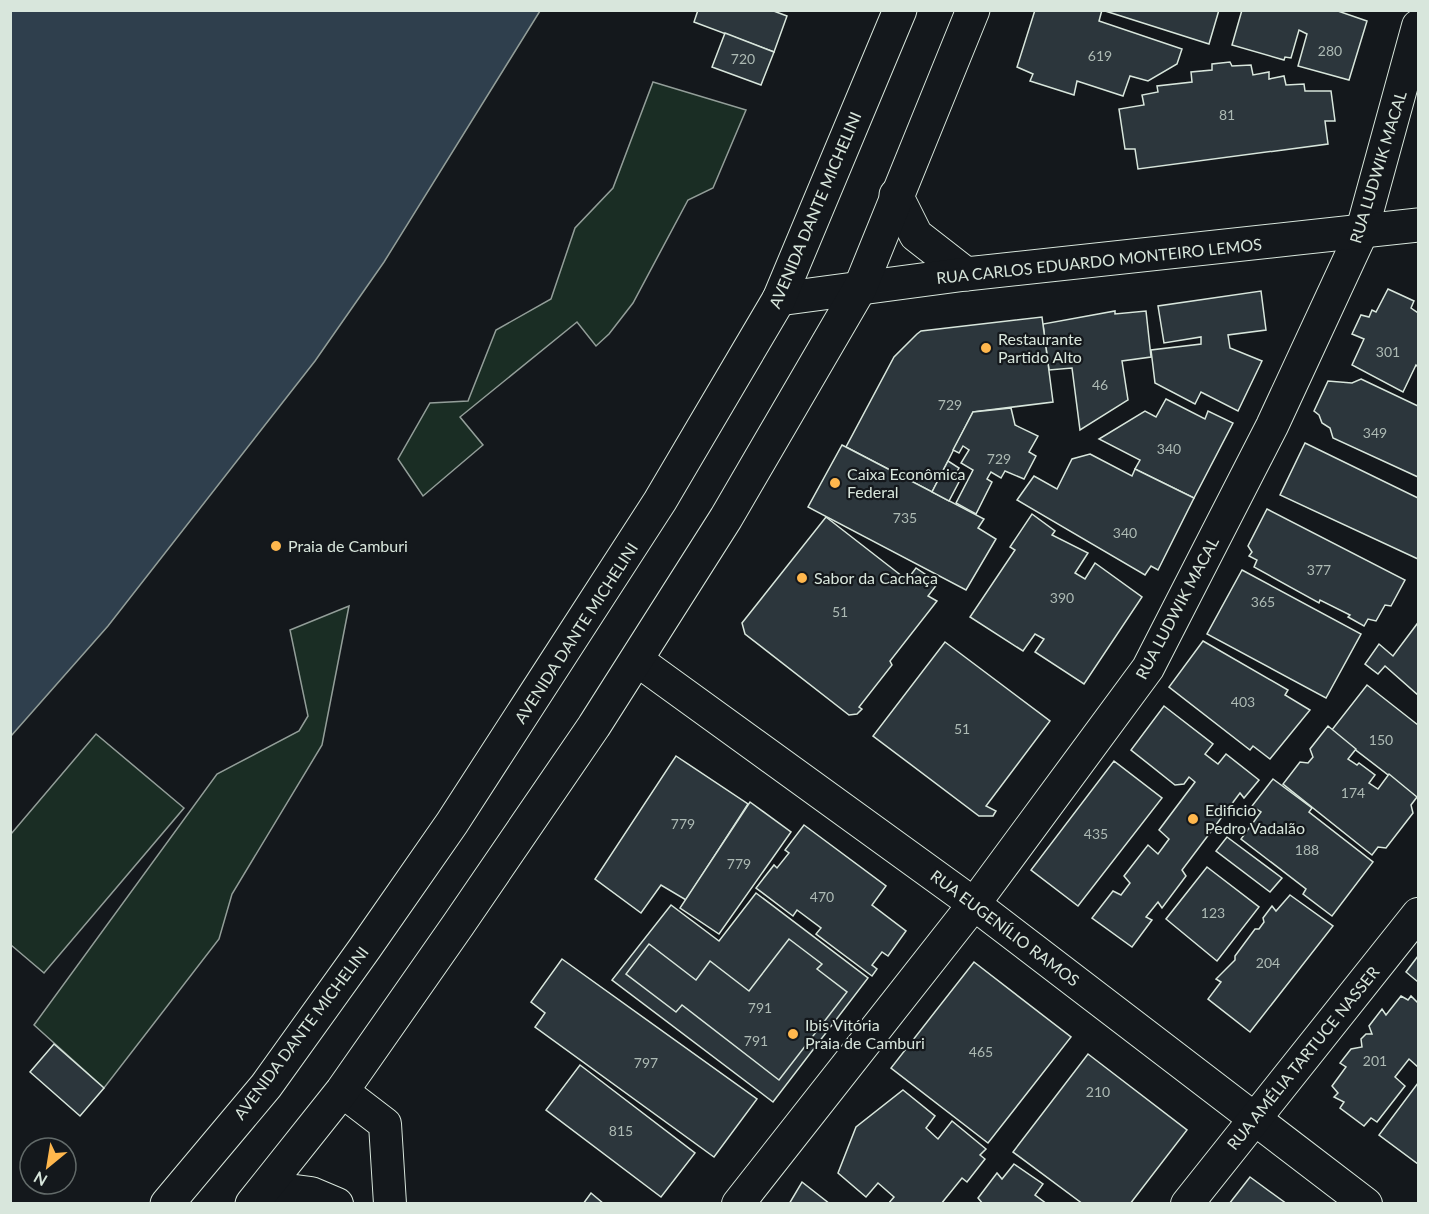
<svg xmlns="http://www.w3.org/2000/svg" width="1429" height="1214" font-family="Lato,sans-serif">
<rect width="100%" height="100%" fill="#14181c"/>
<!-- green -->
<g fill="#1a2d24" stroke="#939e99" stroke-width="1.5">
<polygon points="653,82 746,110 713,188 688,200 633,303 609,334 596,346 577,322 460,417 483,445 423,496 398,459 430,403 468,401 496,330 551,299 575,228 613,188"/>
<polygon points="349,606 322,745 232,894 219,939 104,1088 34,1025 217,774 299,731 308,716 290,630"/>
<polygon points="96,734 184,808 44,973 11,945 11,834"/>
</g>
<!-- water -->
<polygon fill="#2f3f4d" stroke="#939e99" stroke-width="1.5" points="11,10 540,11 384,262 315,361 108,626 11,736"/>
<!-- building -->
<g fill="#2c363c" stroke="#d8e6dc" stroke-width="1.5">
<polygon points="698,10 771,10 787,16 774,52 694,22"/>
<polygon points="1035,10 1102,10 1099,21 1182,49 1177,64 1148,81 1130,76 1123,96 1077,81 1074,95 1030,81 1033,74 1017,67"/>
<polygon points="1102,10 1219,10 1209,44"/>
<polygon points="1242,10 1335,10 1367,21 1349,80 1298,66 1307,34 1299,30 1291,58 1285,57 1284,60 1232,45"/>
<polygon points="725,33 774,52 761,85 712,67"/>
<polygon points="1230,62 1232,66 1251,65 1253,75 1269,72 1269,79 1284,76 1286,85 1304,84 1305,91 1331,91 1335,121 1325,121 1328,144 1138,169 1135,149 1125,149 1119,109 1144,105 1142,95 1158,92 1157,86 1192,82 1191,72 1212,70 1212,64"/>
<polygon points="1388,289 1414,301 1411,308 1418,313 1418,367 1416,365 1403,392 1352,365 1364,339 1352,334 1361,315 1369,317 1372,310 1376,312"/>
<polygon points="1261,291 1266,330 1228,335 1230,348 1262,361 1238,411 1201,392 1195,404 1155,383 1151,350 1201,344 1201,337 1164,343 1158,306"/>
<polygon points="1115,311 1115,314 1146,311 1151,357 1122,361 1128,400 1080,430 1072,368 1049,370 1043,324"/>
<polygon points="1042,317 1053,402 973,412 932,492 846,447 894,357 917,334 921,331"/>
<polygon points="1361,379 1418,406 1418,477 1333,438 1330,428 1322,423 1319,415 1314,411 1328,381 1352,383"/>
<polygon points="1166,399 1205,419 1208,411 1233,423 1194,498 1135,469 1140,460 1099,439 1145,411 1156,417"/>
<polygon points="1011,408 1015,425 1038,436 1029,452 1036,456 1024,479 1005,471 1001,478 991,472 987,479 992,482 976,514 956,503 973,470 961,463 969,450 963,446 959,453 953,450 973,412"/>
<polygon points="1305,443 1418,498 1418,559 1280,495"/>
<polygon points="842,445 984,519 978,528 996,539 966,590 808,507"/>
<polygon points="1090,454 1132,476 1135,469 1194,498 1158,570 1151,566 1145,575 1017,500 1034,476 1057,489 1072,459"/>
<polygon points="948,461 959,468 954,477 960,480 949,501 932,492"/>
<polygon points="1267,509 1405,580 1391,606 1385,605 1376,621 1368,619 1364,626 1348,617 1350,615 1320,600 1319,603 1254,567 1257,560 1249,556 1252,552 1248,546"/>
<polygon points="1032,514 1055,531 1052,535 1088,553 1075,573 1085,579 1095,563 1142,597 1084,684 1035,652 1044,639 1035,634 1023,651 970,617 1015,550 1010,547"/>
<polygon points="826,517 907,580 916,568 938,583 928,596 937,601 890,661 892,665 859,707 862,709 857,714 849,715 745,634 742,623"/>
<polygon points="1242,570 1361,634 1326,698 1207,634"/>
<polygon points="1417,624 1418,625 1418,695 1385,666 1378,674 1365,664 1379,644 1393,656"/>
<polygon points="1203,641 1288,690 1285,695 1310,710 1270,759 1253,746 1250,750 1169,687"/>
<polygon points="945,642 1050,721 986,806 996,811 993,816 979,816 873,736"/>
<polygon points="1367,685 1418,725 1418,798 1331,731"/>
<polygon points="1164,706 1213,744 1205,754 1218,764 1226,754 1259,780 1244,798 1240,793 1182,870 1186,876 1162,908 1158,902 1146,917 1152,920 1132,947 1092,918 1113,891 1121,895 1130,883 1124,876 1148,845 1158,854 1169,839 1159,830 1195,782 1189,777 1184,784 1175,785 1131,750"/>
<polygon points="1328,726 1356,749 1348,759 1357,765 1359,763 1375,775 1369,783 1378,789 1389,774 1417,797 1411,805 1413,813 1386,848 1378,847 1372,855 1283,784 1300,762 1308,763 1313,757 1310,749"/>
<polygon points="676,756 748,804 686,900 661,885 641,913 595,879"/>
<polygon points="1114,761 1162,798 1078,906 1031,870"/>
<polygon points="1273,779 1312,808 1309,812 1373,862 1332,916 1303,894 1306,889 1241,839 1261,812 1252,806"/>
<polygon points="750,802 791,832 719,934 680,908"/>
<polygon points="804,825 886,886 872,905 906,931 888,956 882,952 872,965 877,969 872,976 816,934 821,928 797,910 793,916 756,888 774,865 777,868 789,853 785,850"/>
<polygon points="1227,837 1282,878 1270,892 1216,851"/>
<polygon points="1207,867 1259,907 1217,961 1166,919"/>
<polygon points="756,893 868,978 773,1102 612,980 671,905 719,941"/>
<polygon points="1290,895 1333,926 1250,1032 1208,999 1221,982 1216,979 1235,960 1235,956 1255,929 1259,929 1264,922 1263,918 1272,906 1276,911"/>
<polygon points="789,939 822,964 817,969 847,992 779,1080 682,1005 676,1012 626,974 649,944 696,980 710,961 749,991"/>
<polygon points="1418,956 1418,982 1406,972"/>
<polygon points="562,959 757,1099 714,1157 535,1027 545,1013 531,1002"/>
<polygon points="974,962 1071,1037 988,1143 891,1068"/>
<polygon points="1401,996 1408,1000 1411,996 1418,1003 1418,1067 1409,1059 1395,1077 1405,1086 1377,1122 1371,1118 1364,1126 1340,1108 1344,1102 1334,1097 1338,1093 1332,1086 1346,1067 1340,1063 1351,1049 1362,1047 1361,1039 1366,1034 1372,1034 1369,1026 1382,1009 1386,1015"/>
<polygon points="54,1044 104,1088 80,1116 30,1072"/>
<polygon points="1088,1054 1187,1130 1130,1204 1083,1204 1013,1152"/>
<polygon points="580,1065 695,1153 661,1197 546,1110"/>
<polygon points="1418,1083 1418,1164 1379,1135"/>
<polygon points="903,1090 935,1116 926,1128 938,1139 952,1121 986,1149 980,1155 985,1159 967,1182 962,1178 941,1204 888,1204 894,1197 878,1183 866,1197 838,1173 856,1127"/>
<polygon points="1014,1164 1043,1184 1035,1195 1047,1204 983,1204 978,1198 997,1173 1002,1179"/>
<polygon points="1250,1177 1287,1204 1229,1204"/>
<polygon points="802,1182 830,1204 789,1204"/>
<polygon points="591,1193 604,1204 583,1204"/>
</g>
<g fill="none" stroke-linecap="round" stroke-linejoin="round">
<defs>
<g id="street">
<polyline points="637,660 974,904 1366,1204"/>
<polyline points="342,1091 385,1124 390,1204"/>
<polyline points="270,1204 288,1190 311,1193 337,1204"/>
<polyline points="738,1204 974,904 1148,668 1272,426 1361,234 1418,26"/>
<polyline points="1187,1204 1418,914"/>
</g>
<g id="secondary">
<polyline points="896,195 916,235 966,274"/>
<polyline points="779,299 966,274 1418,225"/>
<polyline points="167,1204 266,1086 365,948 452,823 660,501 779,299 900,10"/>
<polyline points="252,1204 342,1091 458,925 594,726 726,518 860,288 973,10"/>
</g>
</defs>
<!-- street casing -->
<use href="#street" stroke="#d8e6dc" stroke-width="34"/>
<!-- secondary casing -->
<use href="#secondary" stroke="#d8e6dc" stroke-width="35"/>
<!-- street -->
<use href="#street" stroke="#14181c" stroke-width="32"/>
<!-- secondary -->
<use href="#secondary" stroke="#14181c" stroke-width="33"/>
</g>
<!-- markers -->
<g fill="#ffb74d" stroke="#14181c" stroke-width="2">
<circle cx="986" cy="348" r="6"/>
<circle cx="835" cy="483" r="6"/>
<circle cx="276" cy="546" r="6"/>
<circle cx="802" cy="578" r="6"/>
<circle cx="1193" cy="819" r="6"/>
<circle cx="793" cy="1034" r="6"/>
</g>
<g text-anchor="middle" stroke-width="4.5" stroke-linejoin="round" paint-order="stroke">
<!-- number labels -->
<g font-size="14" fill="#adbab4">
<text x="1330" y="56">280</text>
<text x="1100" y="61">619</text>
<text x="743" y="64">720</text>
<text x="1227" y="120">81</text>
<text x="1388" y="357">301</text>
<text x="1100" y="390">46</text>
<text x="950" y="410">729</text>
<text x="1375" y="438">349</text>
<text x="1169" y="454">340</text>
<text x="999" y="464">729</text>
<text x="905" y="523">735</text>
<text x="1125" y="538">340</text>
<text x="1319" y="575">377</text>
<text x="1062" y="603">390</text>
<text x="1263" y="607">365</text>
<text x="840" y="617">51</text>
<text x="1243" y="707">403</text>
<text x="962" y="734">51</text>
<text x="1381" y="745">150</text>
<text x="1353" y="798">174</text>
<text x="683" y="829">779</text>
<text x="1096" y="839">435</text>
<text x="1307" y="855">188</text>
<text x="739" y="869">779</text>
<text x="822" y="902">470</text>
<text x="1213" y="918">123</text>
<text x="1268" y="968">204</text>
<text x="760" y="1013">791</text>
<text x="756" y="1046">791</text>
<text x="981" y="1057">465</text>
<text x="1375" y="1066">201</text>
<text x="646" y="1068">797</text>
<text x="1098" y="1097">210</text>
<text x="621" y="1136">815</text>
</g>
<!-- street labels -->
<g font-size="16" fill="#d8e6dc" stroke="#14181c">
<text transform="translate(1378 167) rotate(-73)" y="6">RUA LUDWIK MACAL</text>
<text transform="translate(815 210) rotate(-67)" y="6">AVENIDA DANTE MICHELINI</text>
<text transform="translate(1099 261) rotate(-6)" y="6">RUA CARLOS EDUARDO MONTEIRO LEMOS</text>
<text transform="translate(1177 608) rotate(-62)" y="6">RUA LUDWIK MACAL</text>
<text transform="translate(576 633) rotate(-57)" y="6">AVENIDA DANTE MICHELINI</text>
<text transform="translate(1005 928) rotate(37)" y="6">RUA EUGENÍLIO RAMOS</text>
<text transform="translate(301 1033) rotate(-53)" y="6">AVENIDA DANTE MICHELINI</text>
<text transform="translate(1303 1058) rotate(-51)" y="6">RUA AMÉLIA TARTUCE NASSER</text>
</g>
<!-- poi labels -->
<g font-size="16" fill="#d8e6dc" stroke="#14181c" text-anchor="start">
<text x="998" y="345">Restaurante<tspan x="998" dy="18">Partido Alto</tspan></text>
<text x="847" y="480">Caixa Econômica<tspan x="847" dy="18">Federal</tspan></text>
<text x="288" y="552">Praia de Camburi</text>
<text x="814" y="584">Sabor da Cachaça</text>
<text x="1205" y="816">Edificio<tspan x="1205" dy="18">Pedro Vadalão</tspan></text>
<text x="805" y="1031">Ibis Vitória<tspan x="805" dy="18">Praia de Camburi</tspan></text>
</g>
</g>
<!-- border -->
<rect width="1429" height="1214" fill="none" stroke="#d8e6dc" stroke-width="24"/>
<!-- north arrow -->
<g transform="translate(48 1166) rotate(210)"><circle r="28" fill="#14181c" stroke="#626a69" stroke-width="1.5"/>
<path d="M0-4.5L10 22L0 15L-10 22Z" fill="#ffb74d"/>
<text y="-9" font-size="16" font-weight="bold" text-anchor="middle" fill="#d8e6dc">N</text>
</g>
</svg>
